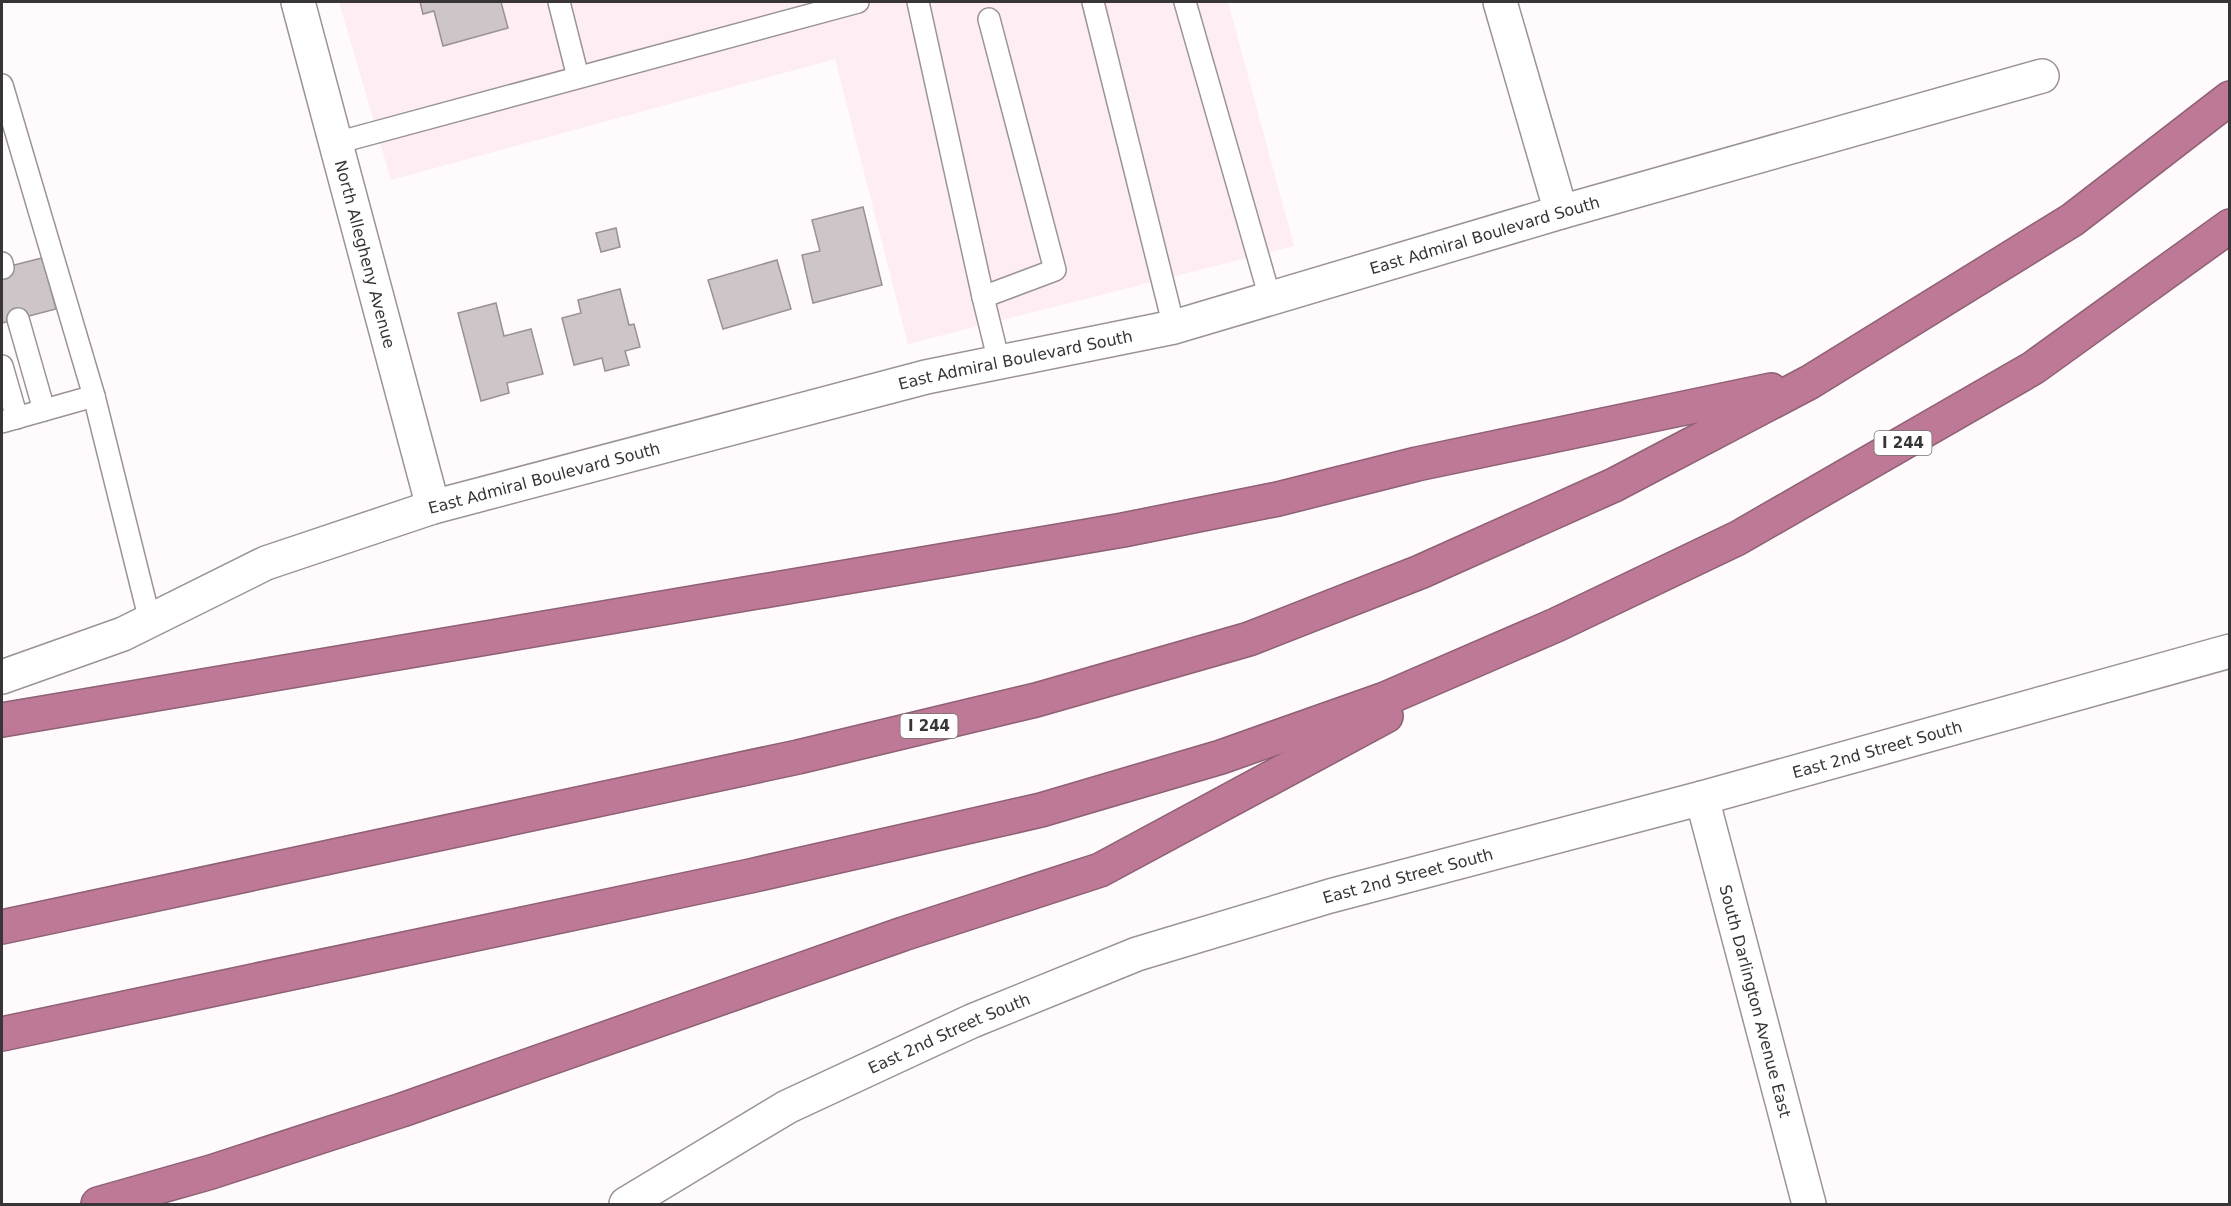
<svg xmlns="http://www.w3.org/2000/svg" width="2231" height="1206" font-family="'DejaVu Sans',sans-serif">
<rect width="100%" height="100%" fill="#fffafc"/>
<!-- built -->
<polygon fill="#feeef4" points="339,2 1228,2 1294,246 908,344 835,59 391,180"/>
<!-- building -->
<g fill="#cdc5c8" stroke="#999295" stroke-width="1.5">
<polygon points="420,2 501,2 508,28 443,46 434,11 423,14"/>
<polygon points="863,207 882,285 813,303 802,255 820,251 812,220"/>
<polygon points="616,228 620,247 601,252 596,233"/>
<polygon points="42,258 56,309 2,323 2,268"/>
<polygon points="777,260 791,309 723,329 708,280"/>
<polygon points="620,289 629,325 634,324 640,347 625,351 629,365 605,371 602,358 574,365 562,318 581,313 578,300"/>
<polygon points="496,303 504,336 531,329 543,374 507,383 509,393 481,401 458,313"/>
</g>
<g fill="none" stroke-linecap="round" stroke-linejoin="round">
<defs>
<g id="lane">
<polyline points="559,2 578,77"/>
<polyline points="918,2 983,297 999,362"/>
<polyline points="1093,2 1174,327"/>
<polyline points="1185,2 1270,298"/>
<polyline points="2,85 94,396 150,621"/>
<polyline points="336,143 858,2"/>
<polyline points="2,263 3,268"/>
<polyline points="983,297 1055,270 989,19"/>
<polyline points="18,319 44,410"/>
<polyline points="2,366 17,418"/>
<polyline points="2,422 94,396"/>
</g>
<g id="street">
<path id="s1" d="M 298,2 L 433,507"/>
<polyline points="1500,2 1561,212"/>
<path id="s2" d="M 2,677 L 123,634 L 266,563 L 433,507 L 926,377 L 1174,327 L 1561,212 L 2042,76"/>
<path id="s3" d="M 1702,798 L 1809,1204"/>
<path id="s4" d="M 626,1204 L 787,1107 L 972,1021 L 1137,954 L 1330,896 L 1702,798 L 2230,651"/>
</g>
<g id="highway">
<polyline points="2,720 1123,530 1278,499 1417,464 1771,390"/>
<polyline points="2,927 798,757 1036,700 1249,639 1420,572 1614,485 1810,382 2072,220 2230,98"/>
<polyline points="2,1034 750,876 1041,810 1221,757 1385,699 1556,625 1738,538 2033,368 2230,226"/>
<polyline points="98,1204 211,1172 402,1110 903,934 1100,870 1386,716"/>
</g>
</defs>
<!-- lane casing -->
<use href="#lane" stroke="#9b9496" stroke-width="24"/>
<!-- street casing -->
<use href="#street" stroke="#9b9496" stroke-width="36"/>
<!-- highway casing -->
<use href="#highway" stroke="#8e6174" stroke-width="36"/>
<!-- lane -->
<use href="#lane" stroke="#fff" stroke-width="21"/>
<!-- street -->
<use href="#street" stroke="#fff" stroke-width="33"/>
<!-- highway -->
<use href="#highway" stroke="#bd7996" stroke-width="33"/>
</g>
<g text-anchor="middle" stroke-width="4.5" stroke-linejoin="round" paint-order="stroke">
<!-- shield labels -->
<g fill="#fff" stroke="#747272" stroke-width="1.5">
<rect x="1874.5" y="431" width="57" height="24" rx="4.5"/>
<rect x="900.5" y="714" width="57" height="24" rx="4.5"/>
</g>
<g font-size="15" font-weight="bold" fill="#383536">
<text x="1903" y="448">I 244</text>
<text x="929" y="731">I 244</text>
</g>
<!-- street labels -->
<g font-size="16" fill="#383536" stroke="#fff">
<text dy="6" stroke="none"><textPath href="#s2" startOffset="1551">East Admiral Boulevard South</textPath></text>
<text dy="6" stroke="none"><textPath href="#s1" startOffset="261">North Allegheny Avenue</textPath></text>
<text dy="6" stroke="none"><textPath href="#s2" startOffset="1065">East Admiral Boulevard South</textPath></text>
<text dy="6" stroke="none"><textPath href="#s2" startOffset="579">East Admiral Boulevard South</textPath></text>
<text dy="6" stroke="none"><textPath href="#s4" startOffset="1338">East 2nd Street South</textPath></text>
<text dy="6" stroke="none"><textPath href="#s4" startOffset="852">East 2nd Street South</textPath></text>
<text dy="6" stroke="none"><textPath href="#s3" startOffset="210">South Darlington Avenue East</textPath></text>
<text dy="6" stroke="none"><textPath href="#s4" startOffset="366">East 2nd Street South</textPath></text>
</g>
</g>
<!-- border -->
<rect width="2231" height="1206" fill="none" stroke="#383536" stroke-width="6"/>
</svg>
